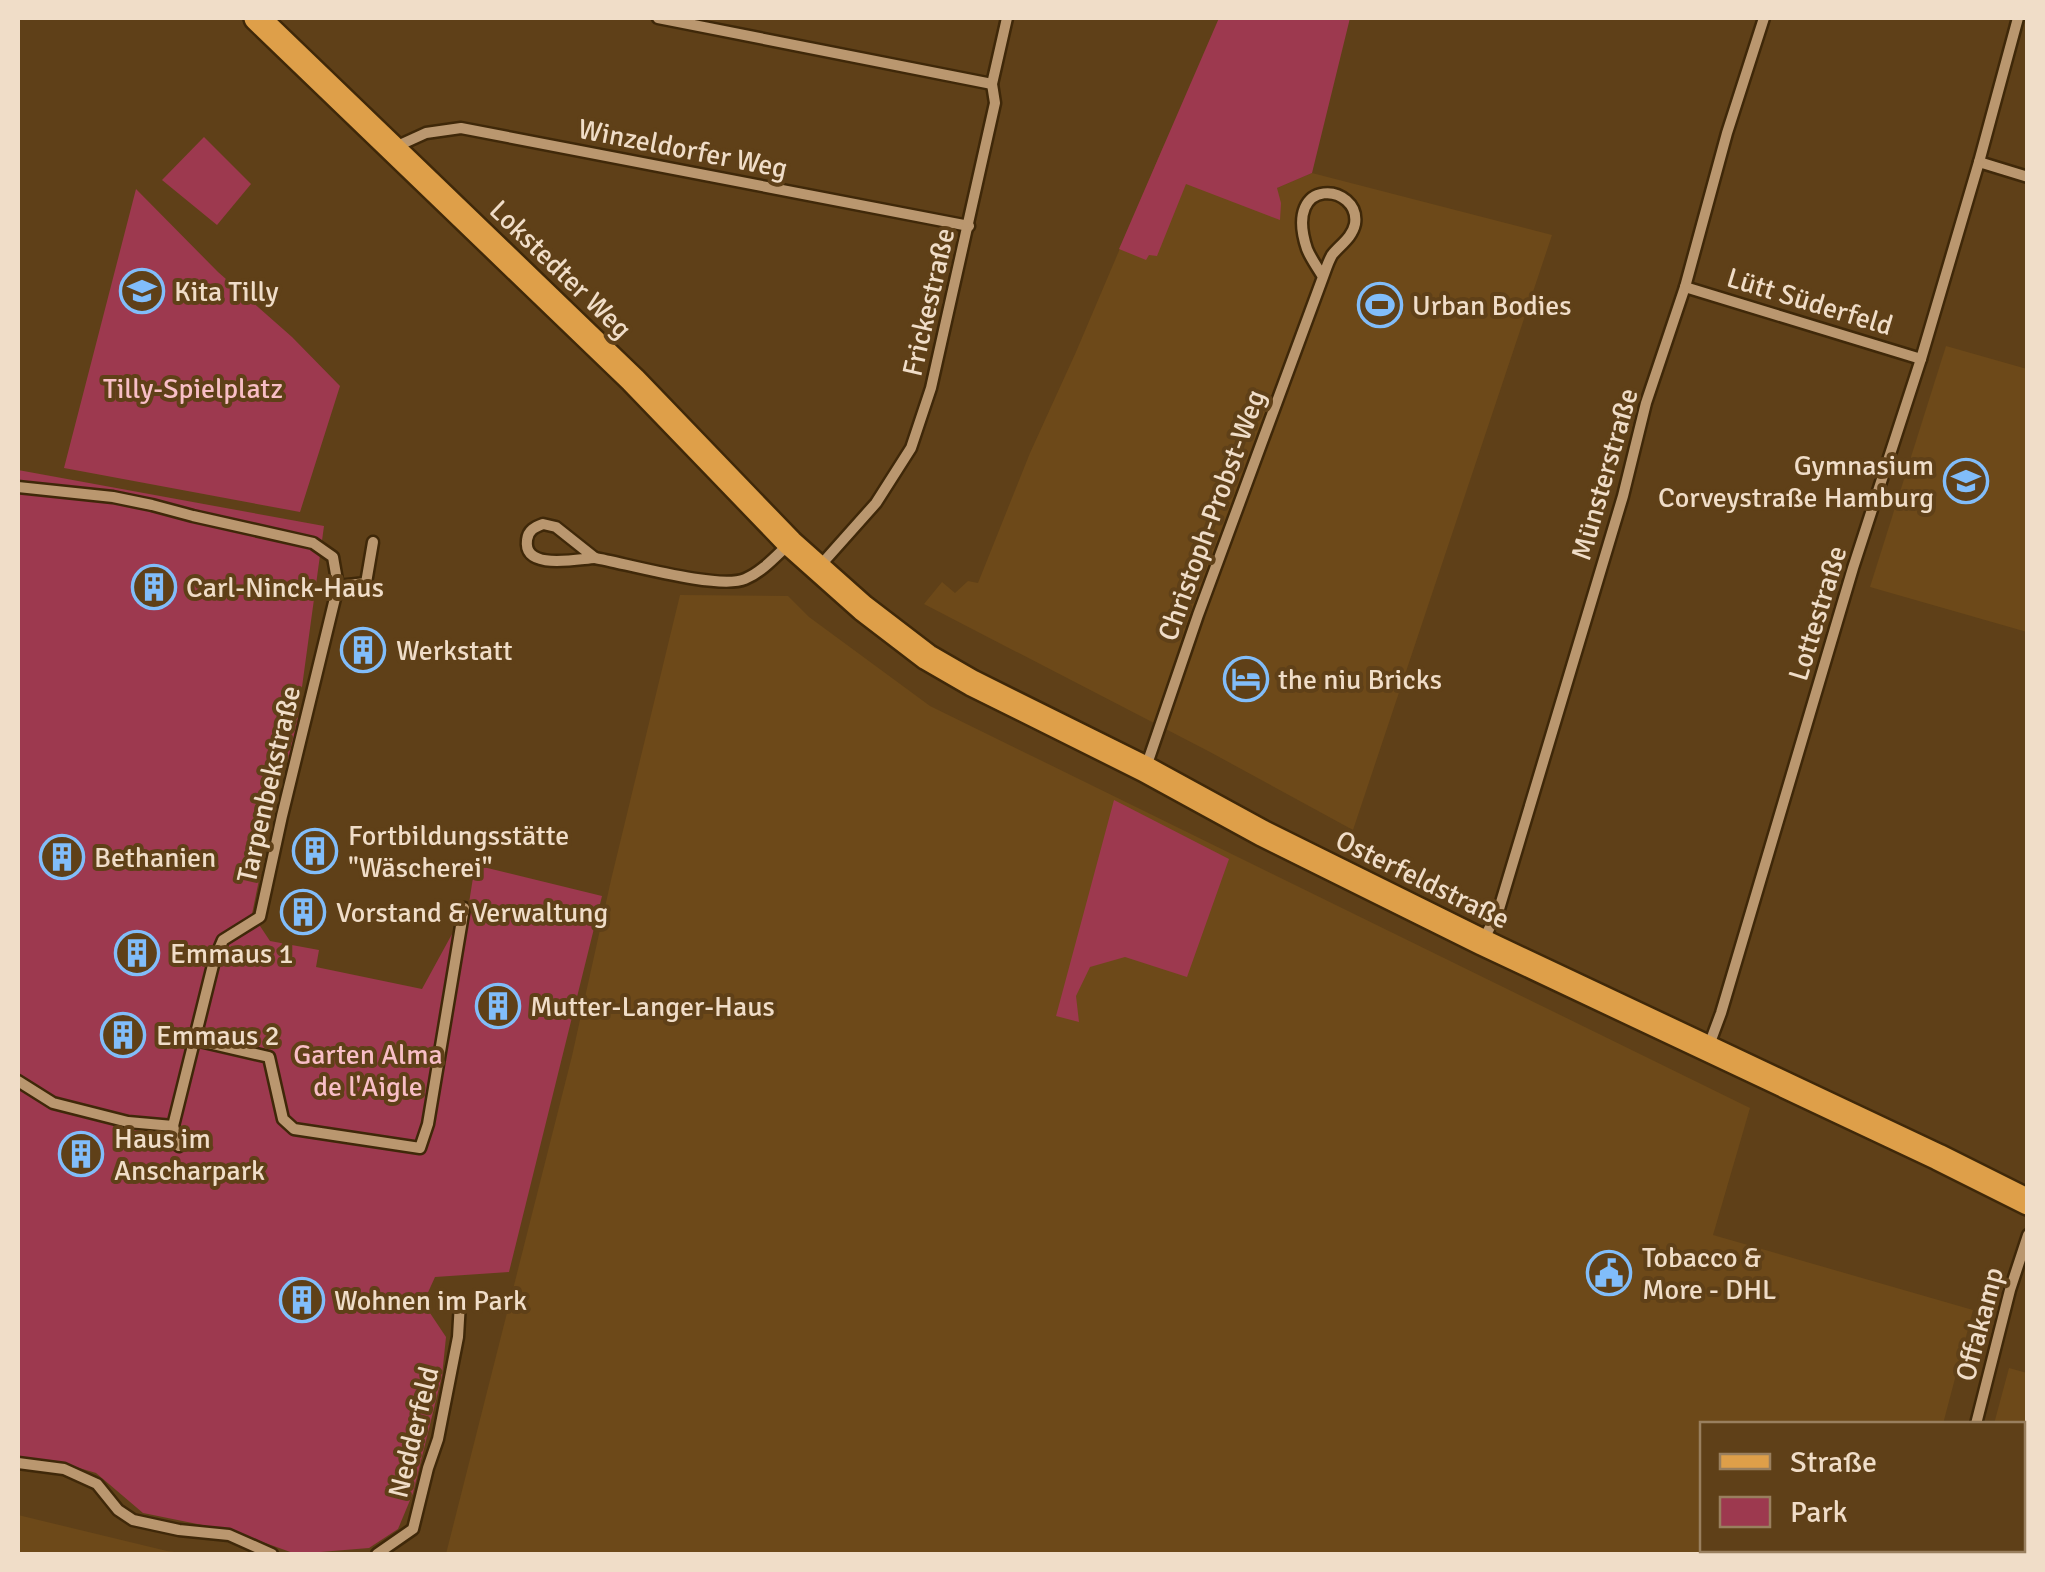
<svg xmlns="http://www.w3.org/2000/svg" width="2045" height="1572" font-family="Signika,sans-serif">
<rect width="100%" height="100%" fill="#5f4018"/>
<!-- built -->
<g fill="#6d4919">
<polygon points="1164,145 1277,188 1312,173 1552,235 1353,830 1210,752 924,604 942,582 955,593 968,581 978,583 1030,453 1076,352"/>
<polygon points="1946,346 2027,369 2027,632 1870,587"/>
<polygon points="680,595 788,596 809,617 930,706 1750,1108 1713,1235 1973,1310 1943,1424 1702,1424 1702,1550 1910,1550 1909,1554 446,1554 572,1056 611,880"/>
<polygon points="2009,1368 2027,1373 2027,1554 1960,1554 1961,1550 2022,1550 2022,1424 1994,1424"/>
<polygon points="18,1515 167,1551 190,1554 18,1554"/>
</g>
<!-- green -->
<g fill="#9d394f">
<polygon points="1219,18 1350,18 1312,173 1277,188 1281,203 1280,220 1186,184 1157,256 1149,255 1146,260 1119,249"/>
<polygon points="204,137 251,184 217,225 162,180"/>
<polygon points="136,189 218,272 292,337 340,386 300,512 64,468"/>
<polygon points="18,470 324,526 292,760 283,762 252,914 270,941 319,950 316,967 422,989 469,903 475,865 602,896 509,1272 435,1277 425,1299 428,1310 446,1337 442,1376 413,1493 398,1529 369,1548 296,1554 232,1531 143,1513 96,1473 66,1464 18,1456"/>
<polygon points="1114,800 1229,859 1187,977 1125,957 1090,967 1076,996 1079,1022 1056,1016"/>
</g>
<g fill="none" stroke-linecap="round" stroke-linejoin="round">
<defs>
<g id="street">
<polyline points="658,18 992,84"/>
<polyline points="393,148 426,133 461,128 969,226"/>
<polyline points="1979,162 2028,177"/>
<polyline points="1685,287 1921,359"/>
<polyline points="18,487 113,497 152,505 193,516 313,543 333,557 338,586 282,816 260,917 223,940 214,961 173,1126"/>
<path d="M 543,524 L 556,527 L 595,558 C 577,559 523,571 527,540 C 528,530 535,527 543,524 Z"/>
<path d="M 595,558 C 628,564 719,590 745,579 C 762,572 776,556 789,544"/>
<polyline points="819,567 876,503 911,448 931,388 995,103 992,84 1007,18"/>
<polyline points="338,586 366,583 373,542"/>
<path d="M 1146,767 L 1198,615 L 1323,277 C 1326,269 1328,262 1332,255 C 1340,245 1352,238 1355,224 C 1361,184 1282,174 1307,249 C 1311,259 1318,268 1323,277"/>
<polyline points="1484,939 1499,909 1623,496 1646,403 1685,287 1727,133 1764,18"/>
<polyline points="195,1040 269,1057 283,1119 294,1129 420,1148 428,1124 464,908"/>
<polyline points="1708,1048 1721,1013 1853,568 1921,359 1979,162 2018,18"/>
<polyline points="18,1081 53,1103 128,1122 173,1126"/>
<polyline points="173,1126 179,1146"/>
<polyline points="1976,1424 2010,1290 2028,1235"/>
<polyline points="18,1463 64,1469 97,1484 118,1510 133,1520 179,1530 229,1535 272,1554"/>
<polyline points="377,1554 413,1529 428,1468 438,1439 458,1337 460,1302"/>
<polyline points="1944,1554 1945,1550"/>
</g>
<polyline id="primary" points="257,18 633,380 790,543 863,608 927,657 972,683 1145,769 1262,833 1482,942 1938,1157 2028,1202"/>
</defs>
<!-- street casing -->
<use href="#street" stroke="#3f2809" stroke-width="15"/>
<!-- primary casing -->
<use href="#primary" stroke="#3f2809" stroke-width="30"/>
<!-- street -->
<use href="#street" stroke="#ba976f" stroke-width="10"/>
<!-- primary -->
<use href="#primary" stroke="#de9f49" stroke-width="25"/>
</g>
<!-- icons -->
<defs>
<symbol id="school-ring" viewBox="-11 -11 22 22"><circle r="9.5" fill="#5f4018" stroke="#81bdfa" stroke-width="1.5"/><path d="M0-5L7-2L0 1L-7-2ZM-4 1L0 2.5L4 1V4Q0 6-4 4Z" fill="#81bdfa"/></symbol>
<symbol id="stadium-ring" viewBox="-11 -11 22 22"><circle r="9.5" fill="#5f4018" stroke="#81bdfa" stroke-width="1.5"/><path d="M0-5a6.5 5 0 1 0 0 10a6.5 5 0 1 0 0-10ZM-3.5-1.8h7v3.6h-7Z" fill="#81bdfa"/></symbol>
<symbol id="building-ring" viewBox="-11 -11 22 22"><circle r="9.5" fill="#5f4018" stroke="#81bdfa" stroke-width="1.5"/><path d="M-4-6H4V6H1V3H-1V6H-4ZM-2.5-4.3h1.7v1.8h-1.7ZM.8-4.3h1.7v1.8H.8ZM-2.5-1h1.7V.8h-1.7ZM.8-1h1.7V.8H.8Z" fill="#81bdfa"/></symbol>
<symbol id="hotel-ring" viewBox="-11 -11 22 22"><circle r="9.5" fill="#5f4018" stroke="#81bdfa" stroke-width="1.5"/><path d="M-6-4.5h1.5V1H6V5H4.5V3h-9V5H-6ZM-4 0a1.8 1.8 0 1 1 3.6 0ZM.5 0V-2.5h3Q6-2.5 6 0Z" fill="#81bdfa"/></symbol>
<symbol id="civic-ring" viewBox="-11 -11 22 22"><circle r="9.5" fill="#5f4018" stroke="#81bdfa" stroke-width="1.5"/><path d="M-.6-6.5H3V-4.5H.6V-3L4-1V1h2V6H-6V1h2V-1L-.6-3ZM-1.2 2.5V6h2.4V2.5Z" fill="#81bdfa"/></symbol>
</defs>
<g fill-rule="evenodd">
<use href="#school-ring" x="117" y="266" width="50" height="50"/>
<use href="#stadium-ring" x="1355" y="280" width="50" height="50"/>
<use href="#school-ring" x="1941" y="456" width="50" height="50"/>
<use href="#building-ring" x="129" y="562" width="50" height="50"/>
<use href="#building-ring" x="338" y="625" width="50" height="50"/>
<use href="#hotel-ring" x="1221" y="654" width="50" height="50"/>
<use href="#building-ring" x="290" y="826" width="50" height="50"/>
<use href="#building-ring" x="37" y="832" width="50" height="50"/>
<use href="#building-ring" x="278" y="887" width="50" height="50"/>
<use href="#building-ring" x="112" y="928" width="50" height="50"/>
<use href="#building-ring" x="473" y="981" width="50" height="50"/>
<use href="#building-ring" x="98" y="1010" width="50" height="50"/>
<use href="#building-ring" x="56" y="1129" width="50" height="50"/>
<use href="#civic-ring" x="1584" y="1248" width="50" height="50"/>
<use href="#building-ring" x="277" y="1275" width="50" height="50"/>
</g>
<g text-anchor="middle" stroke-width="8" stroke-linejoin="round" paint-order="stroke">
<!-- street labels -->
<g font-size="28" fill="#f0ddc8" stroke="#5f4018">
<text transform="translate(683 148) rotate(11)" y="10">Winzeldorfer Weg</text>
<text transform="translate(561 269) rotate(44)" y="10">Lokstedter Weg</text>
<text transform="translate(1810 301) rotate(17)" y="10">Lütt Süderfeld</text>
<text transform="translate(928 302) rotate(-77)" y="10">Frickestraße</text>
<text transform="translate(1604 474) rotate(-74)" y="10">Münsterstraße</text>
<text transform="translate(1211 515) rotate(-70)" y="10">Christoph-Probst-Weg</text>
<text transform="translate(1817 613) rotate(-73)" y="10">Lottestraße</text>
<text transform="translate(268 784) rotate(-77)" y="10">Tarpenbekstraße</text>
<text transform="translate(1423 879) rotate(26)" y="10">Osterfeldstraße</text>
<text transform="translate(1979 1324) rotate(-75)" y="10">Offakamp</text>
<text transform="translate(413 1432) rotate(-76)" y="10">Nedderfeld</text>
</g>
<!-- poi labels -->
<g font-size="28" fill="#f0ddc8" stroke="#5f4018" text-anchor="start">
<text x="174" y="301">Kita Tilly</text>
<text x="1412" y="315">Urban Bodies</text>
<text x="1934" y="475" text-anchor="end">Gymnasium<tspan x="1934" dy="32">Corveystraße Hamburg</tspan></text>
<text x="186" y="597">Carl-Ninck-Haus</text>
<text x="396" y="660">Werkstatt</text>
<text x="1278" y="689">the niu Bricks</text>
<text x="348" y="845">Fortbildungsstätte<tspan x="348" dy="32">"Wäscherei"</tspan></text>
<text x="94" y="867">Bethanien</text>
<text x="336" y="922">Vorstand &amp; Verwaltung</text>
<text x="170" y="963">Emmaus 1</text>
<text x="530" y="1016">Mutter-Langer-Haus</text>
<text x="156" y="1045">Emmaus 2</text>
<text x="114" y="1148">Haus im<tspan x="114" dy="32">Anscharpark</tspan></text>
<text x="1642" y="1267">Tobacco &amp;<tspan x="1642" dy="32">More - DHL</tspan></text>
<text x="334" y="1310">Wohnen im Park</text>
</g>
<!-- park labels -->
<g font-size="28" fill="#f8bec6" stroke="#5f4018">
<text x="193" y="398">Tilly-Spielplatz</text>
<text x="368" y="1064">Garten Alma<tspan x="368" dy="32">de l'Aigle</tspan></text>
</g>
</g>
<!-- border -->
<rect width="2045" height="1572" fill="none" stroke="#f0ddc8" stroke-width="40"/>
<!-- legend -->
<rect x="1700" y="1422" width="325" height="130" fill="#5f4018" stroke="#997f5e" stroke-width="2.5"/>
<rect x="1720" y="1454" width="50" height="15" fill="#de9f49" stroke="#997f5e" stroke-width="2.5"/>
<text x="1790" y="1472" font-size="30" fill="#f0ddc8">Straße</text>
<rect x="1720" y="1497" width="50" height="30" fill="#9d394f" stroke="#997f5e" stroke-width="2.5"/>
<text x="1790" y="1522" font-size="30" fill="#f0ddc8">Park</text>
</svg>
